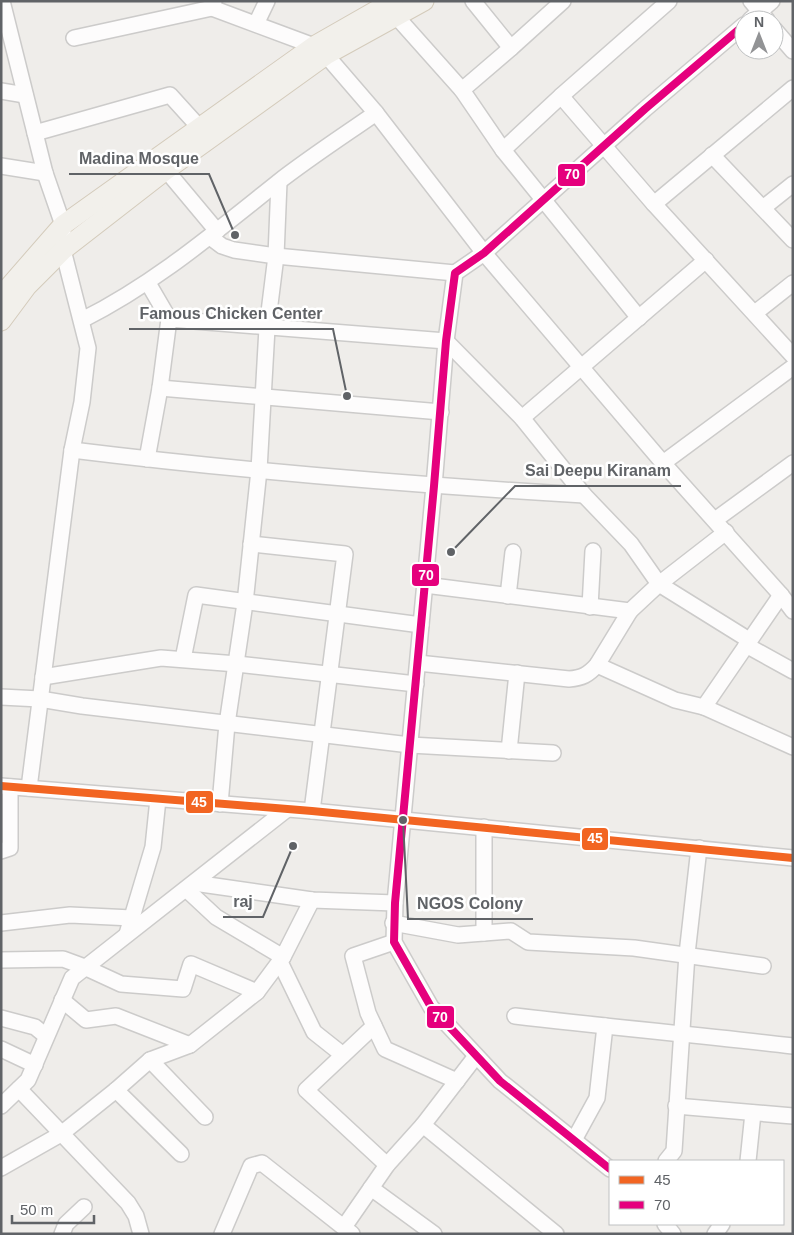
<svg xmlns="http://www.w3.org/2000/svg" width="794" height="1235" font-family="Arial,sans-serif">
<rect width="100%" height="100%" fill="#efedea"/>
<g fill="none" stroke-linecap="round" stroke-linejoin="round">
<defs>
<g id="minor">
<polyline points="2,1 45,173 63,225 63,250 88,348 82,402 72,450 29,788"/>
<polyline points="214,1 212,8 314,46 326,55 376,113 484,253 663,463 781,595 793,611"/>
<polyline points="473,1 511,48 563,1"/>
<polyline points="751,1 767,20"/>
<polyline points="396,16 462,90 503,150 639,318"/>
<polyline points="750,20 772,1"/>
<polyline points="256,24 267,1"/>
<polyline points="774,29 793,51"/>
<polyline points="74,38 212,8"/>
<polyline points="462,90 511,48"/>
<polyline points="1,91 25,95"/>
<polyline points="561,96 654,204 793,356"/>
<polyline points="35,133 170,95 199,127"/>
<polyline points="503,150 561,96 669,1"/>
<polyline points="712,155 793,240"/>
<polyline points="1,166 45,173"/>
<polyline points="166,170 217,231"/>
<polyline points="654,204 793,88"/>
<polyline points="763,208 793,184"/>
<polyline points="210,237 222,246 234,250 276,256 455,273"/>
<polyline points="148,283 169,319 446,341 522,418 584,495 631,544 659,584 749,640"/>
<polyline points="755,313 793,283"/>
<path d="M 82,320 C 154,284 214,233 277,183 C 309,158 343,136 376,113"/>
<polyline points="160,388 441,412"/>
<polyline points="522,418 706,260"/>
<path d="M 72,450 C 242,471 413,485 584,495"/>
<polyline points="147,459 160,388 169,319"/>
<polyline points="663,463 793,367"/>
<polyline points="715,520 793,463"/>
<polyline points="251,544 345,554 312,811"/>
<polyline points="425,585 630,611 659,584 726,532"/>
<polyline points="508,596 513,552"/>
<polyline points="590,607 593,551"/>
<polyline points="746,645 793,671"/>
<polyline points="183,659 196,595 421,625"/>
<path d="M 418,663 L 569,679 C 582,678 588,675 597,665 L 630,611"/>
<polyline points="597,665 675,700 704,707 793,747"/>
<polyline points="43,677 161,658 237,664 416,684"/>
<polyline points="1,697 40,699 82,706 410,745 553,753"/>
<polyline points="704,707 781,595"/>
<polyline points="509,751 517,673"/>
<polyline points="1,786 312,811 793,858"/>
<polyline points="220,804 227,724 245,603 259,470 267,328 276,256 279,182"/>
<polyline points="1,851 10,848 10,787"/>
<polyline points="194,883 312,900 395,903"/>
<polyline points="186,889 216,917 283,957"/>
<polyline points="1,923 70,915 132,918"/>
<polyline points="393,923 458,935 511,931 528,942 634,948 763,966"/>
<polyline points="484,933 484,827"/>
<polyline points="127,934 153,847 158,799"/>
<polyline points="394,942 353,956 368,1013 385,1049 457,1081"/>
<polyline points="1,960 63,959 82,966 121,984 183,989 191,964 257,992"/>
<polyline points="280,962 314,1032 343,1055"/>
<polyline points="62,1000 86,1020 116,1016 190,1045"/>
<path d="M 515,1016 C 607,1027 700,1035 793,1046"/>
<polyline points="1,1018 35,1027 46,1036"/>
<polyline points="374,1026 306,1090 387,1165"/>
<polyline points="1,1049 35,1065"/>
<polyline points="150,1060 205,1117"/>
<polyline points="19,1089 128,1203 136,1216 141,1234"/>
<polyline points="116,1090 181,1154"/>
<polyline points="1,1106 28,1080 72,978 286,810"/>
<polyline points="676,1106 793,1116"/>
<polyline points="423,1125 556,1234"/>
<polyline points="574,1140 597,1098 605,1026"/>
<polyline points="666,1161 674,1151 687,954 699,848"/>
<polyline points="748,1161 753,1113"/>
<polyline points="1,1168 61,1134 116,1090 150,1060 190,1045 257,992 283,957 312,900"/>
<polyline points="610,1169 500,1081 431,1007 394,942 395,903 434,486 446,341 455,273 484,253 645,109 744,25"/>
<polyline points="371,1188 434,1234"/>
<polyline points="665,1224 673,1234"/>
<polyline points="344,1227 387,1165 423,1125 476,1056"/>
<polyline points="62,1234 66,1224 84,1207"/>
<polyline points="222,1234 251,1166 262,1163 352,1234"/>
<polyline points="715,1234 722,1224"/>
</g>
<g id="major">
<polyline points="1,296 63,225 314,46 393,1"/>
<polyline points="1,321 27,286 63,250 166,170 326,55 424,1"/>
</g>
</defs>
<!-- minor casing -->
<use href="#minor" stroke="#cccbca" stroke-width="18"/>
<!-- major casing -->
<use href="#major" stroke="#d4cbbb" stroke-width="21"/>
<!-- minor -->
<use href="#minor" stroke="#fdfcfc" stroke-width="15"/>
<!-- major -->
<use href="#major" stroke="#f2f0eb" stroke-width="19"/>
<defs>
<polyline id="bus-1" points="1,786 312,811 793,858"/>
<polyline id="bus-2" points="610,1169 500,1081 431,1007 394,942 395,903 434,486 446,341 455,273 484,253 645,109 744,25"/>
</defs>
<!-- bus-1 casing -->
<use href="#bus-1" stroke="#fff" stroke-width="11"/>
<!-- bus-2 casing -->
<use href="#bus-2" stroke="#fff" stroke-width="11"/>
<!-- bus-1 -->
<use href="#bus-1" stroke="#f26522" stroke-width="8"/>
<!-- bus-2 -->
<use href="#bus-2" stroke="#e5007d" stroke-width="8"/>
</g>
<!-- callouts -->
<path fill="none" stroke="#606367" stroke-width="2" d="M235 235L209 174H69M347 396L333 329H129M451 552L515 486H681M293 846L263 917H223M403 820L408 919H533"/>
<g fill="#606367" stroke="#fff" stroke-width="2">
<circle cx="235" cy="235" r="5"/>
<circle cx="347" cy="396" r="5"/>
<circle cx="451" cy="552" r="5"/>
<circle cx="293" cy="846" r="5"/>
<circle cx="403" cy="820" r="5"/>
</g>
<g font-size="16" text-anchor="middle" font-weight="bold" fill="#606367" stroke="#fff" stroke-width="5" stroke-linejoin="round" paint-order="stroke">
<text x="139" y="164">Madina Mosque</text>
<text x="231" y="319">Famous Chicken Center</text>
<text x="598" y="476">Sai Deepu Kiranam</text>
<text x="243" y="907">raj</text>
<text x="470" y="909">NGOS Colony</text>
</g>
<g stroke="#fff" stroke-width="2">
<rect x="557" y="163" width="29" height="24" rx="5" fill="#e5007d"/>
<rect x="411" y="563" width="29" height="24" rx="5" fill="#e5007d"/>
<rect x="185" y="790" width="29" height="24" rx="5" fill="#f26522"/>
<rect x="581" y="827" width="28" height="24" rx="5" fill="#f26522"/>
<rect x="426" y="1005" width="29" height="24" rx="5" fill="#e5007d"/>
</g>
<g font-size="14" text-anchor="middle" font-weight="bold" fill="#fff">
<text x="572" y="179">70</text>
<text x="426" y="580">70</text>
<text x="199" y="807">45</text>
<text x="595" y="843">45</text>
<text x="440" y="1022">70</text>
</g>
<!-- border -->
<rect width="794" height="1235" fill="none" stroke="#606367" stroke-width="5"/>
<!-- legend -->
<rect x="609" y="1160" width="175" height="65" fill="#ffffff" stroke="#bfc1c2"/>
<rect x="619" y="1176" width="25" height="8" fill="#f26522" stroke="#bfc1c2"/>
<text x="654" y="1185" font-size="15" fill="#606367">45</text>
<rect x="619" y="1201" width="25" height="8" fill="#e5007d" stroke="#bfc1c2"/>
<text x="654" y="1210" font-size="15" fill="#606367">70</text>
<!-- north arrow -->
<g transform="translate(759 35)"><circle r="24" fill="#ffffff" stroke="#bfc1c2"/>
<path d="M0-4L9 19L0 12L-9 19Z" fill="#929395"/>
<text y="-8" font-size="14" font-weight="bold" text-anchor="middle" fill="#606367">N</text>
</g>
<!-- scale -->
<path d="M12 1215v8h82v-8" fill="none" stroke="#606367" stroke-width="2.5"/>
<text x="20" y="1215" font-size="15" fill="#606367" stroke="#ffffff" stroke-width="4" paint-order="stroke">50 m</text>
</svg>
